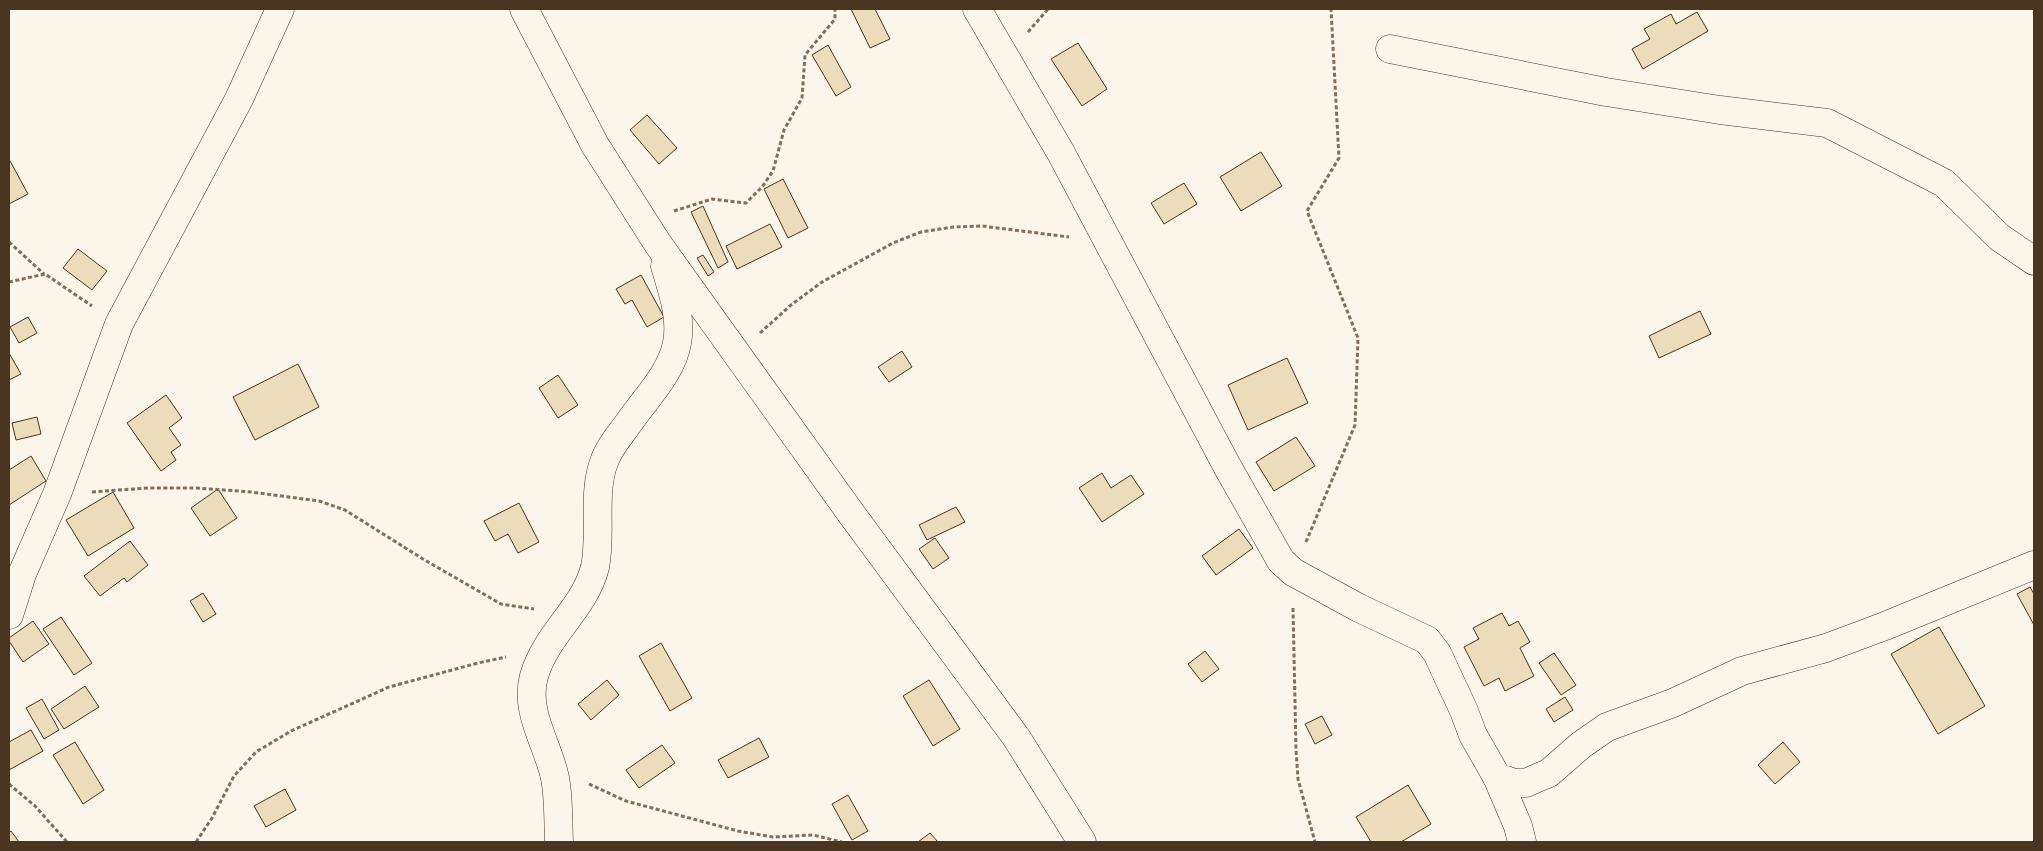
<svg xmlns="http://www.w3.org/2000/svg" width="2043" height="851" font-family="Helvetica,sans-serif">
<rect width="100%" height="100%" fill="#fbf6e9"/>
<!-- building -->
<g fill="#ecdcbc" stroke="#4a3520">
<polygon points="851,9 875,9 890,39 870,48"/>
<polygon points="1697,12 1708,31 1643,69 1632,49 1650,39 1644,29 1671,14 1676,24"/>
<polygon points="1078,43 1107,89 1082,106 1051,59"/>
<polygon points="828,45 851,87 836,96 812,55"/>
<polygon points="647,115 677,148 659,164 630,130"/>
<polygon points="1261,152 1282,186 1241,211 1220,177"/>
<polygon points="9,159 28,194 9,204"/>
<polygon points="783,179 808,228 788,238 764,189"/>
<polygon points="1184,183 1197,204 1164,224 1151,203"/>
<polygon points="703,206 728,262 718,268 691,212"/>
<polygon points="770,224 782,247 737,269 726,246"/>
<polygon points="78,249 107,271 92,290 63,268"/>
<polygon points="703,255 714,272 708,276 697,258"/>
<polygon points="641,275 664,317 647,327 632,300 625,304 616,289"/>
<polygon points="1700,311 1711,334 1659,358 1649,336"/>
<polygon points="28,317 37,333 19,343 10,327"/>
<polygon points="902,351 912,367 889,382 878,367"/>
<polygon points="9,353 21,374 9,380"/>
<polygon points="1287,358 1308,403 1248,430 1228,385"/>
<polygon points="298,364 319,407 255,440 233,397"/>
<polygon points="558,375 578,405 558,418 539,388"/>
<polygon points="166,395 182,418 169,428 181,445 171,452 176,460 161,471 127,423"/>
<polygon points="37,417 41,434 16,440 12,423"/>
<polygon points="1296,437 1315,466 1274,491 1256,462"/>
<polygon points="31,456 46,481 9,505 9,470"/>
<polygon points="1102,473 1111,488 1131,475 1144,494 1102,522 1079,488"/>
<polygon points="218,489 237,518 210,536 191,508"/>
<polygon points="113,492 134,528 88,556 66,520"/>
<polygon points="519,503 539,542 518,553 508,534 495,541 484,521"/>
<polygon points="956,507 965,522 927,540 919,525"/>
<polygon points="1239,529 1253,548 1216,575 1202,556"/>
<polygon points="935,538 949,558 933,569 919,549"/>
<polygon points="130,541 148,565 127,582 124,578 100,596 84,576"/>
<polygon points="2030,587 2034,594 2034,625 2017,594"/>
<polygon points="203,593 216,614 203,622 190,601"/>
<polygon points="1502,613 1509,626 1518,621 1530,642 1520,648 1534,676 1505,691 1499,678 1484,686 1464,647 1479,639 1473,628"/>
<polygon points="61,617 92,663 74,675 43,629"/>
<polygon points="33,621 49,644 23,662 9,641 9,638"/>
<polygon points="1939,627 1985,706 1938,734 1891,654"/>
<polygon points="661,643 692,698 670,711 639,656"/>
<polygon points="1205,651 1219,669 1202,682 1188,664"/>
<polygon points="1554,653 1576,685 1561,695 1539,663"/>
<polygon points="607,680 619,695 591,720 578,704"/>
<polygon points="929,680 960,729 933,746 903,696"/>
<polygon points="85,686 99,707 64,729 51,709"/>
<polygon points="1565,697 1573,710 1554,722 1546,709"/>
<polygon points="42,699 59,730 44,739 26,708"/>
<polygon points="1322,716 1332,735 1315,744 1305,724"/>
<polygon points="31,730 43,751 9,770 9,742"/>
<polygon points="759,738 769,757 728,778 718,760"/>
<polygon points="75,742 104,790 83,804 53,755"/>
<polygon points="1783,742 1800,762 1775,784 1758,765"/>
<polygon points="662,745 675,763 639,788 626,770"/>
<polygon points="1408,785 1431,824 1401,842 1371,842 1356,817"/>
<polygon points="285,789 296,810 266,827 254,806"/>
<polygon points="848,795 868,831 852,840 832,804"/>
<polygon points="11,831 19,842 9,842 9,832"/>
<polygon points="930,833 938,842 918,842"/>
</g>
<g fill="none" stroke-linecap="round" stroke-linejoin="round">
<defs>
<g id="minor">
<polyline points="524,9 595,145 658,244 850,512 1016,737 1082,842"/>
<polyline points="977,9 1061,153 1227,466 1281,561 1293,572 1359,608 1427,640 1437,653 1464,711 1473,735 1497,777 1514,783 1526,783 1537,778 1549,773 1581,745 1607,727 1673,703 1742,671 1826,648 1885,626 2034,565"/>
<polyline points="1390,49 1606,92 1720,110 1827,123 1944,183 1999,237 2034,261"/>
<polyline points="9,615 22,574 57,494 119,324 239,99 280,9"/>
<polyline points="1497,777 1518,826 1522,842"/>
<path d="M 559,842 C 558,821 559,799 555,778 C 548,744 524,712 534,676 C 546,634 585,608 595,567 C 602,534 592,494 604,462 C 609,447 621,434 630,421 C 646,398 672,372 677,343 C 682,317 672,290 665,266"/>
</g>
</defs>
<!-- minor casing -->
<use href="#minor" stroke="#4a3520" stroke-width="29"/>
<!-- path -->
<g stroke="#7f6f5c" stroke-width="3" stroke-dasharray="4 2.5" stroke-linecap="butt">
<polyline points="1028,32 1048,9"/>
<polyline points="674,211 712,199 746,203 762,187 773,171 784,130 802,98 805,55 835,19 835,9"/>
<polyline points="9,242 44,274"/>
<polyline points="9,282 45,274 92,306"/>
<polyline points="760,333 791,305 822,282 893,243 921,232 953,227 982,226 1069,237"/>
<polyline points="92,492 147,488 197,488 251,492 319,501 345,510 423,559 501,604 534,609"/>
<polyline points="1306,542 1355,425 1358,338 1307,211 1339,158 1331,9"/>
<polyline points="1293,608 1296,750 1298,779 1315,842"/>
<polyline points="9,784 35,806 67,842"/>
<polyline points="589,784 626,801 738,831 773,837 813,835 842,842"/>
<polyline points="196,842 212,818 234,776 256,752 291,731 389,687 478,663 506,657"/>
</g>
<!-- minor -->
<use href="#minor" stroke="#fbf6e9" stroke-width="28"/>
</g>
<!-- border -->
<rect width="2043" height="851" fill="none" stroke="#4a3520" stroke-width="20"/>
</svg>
